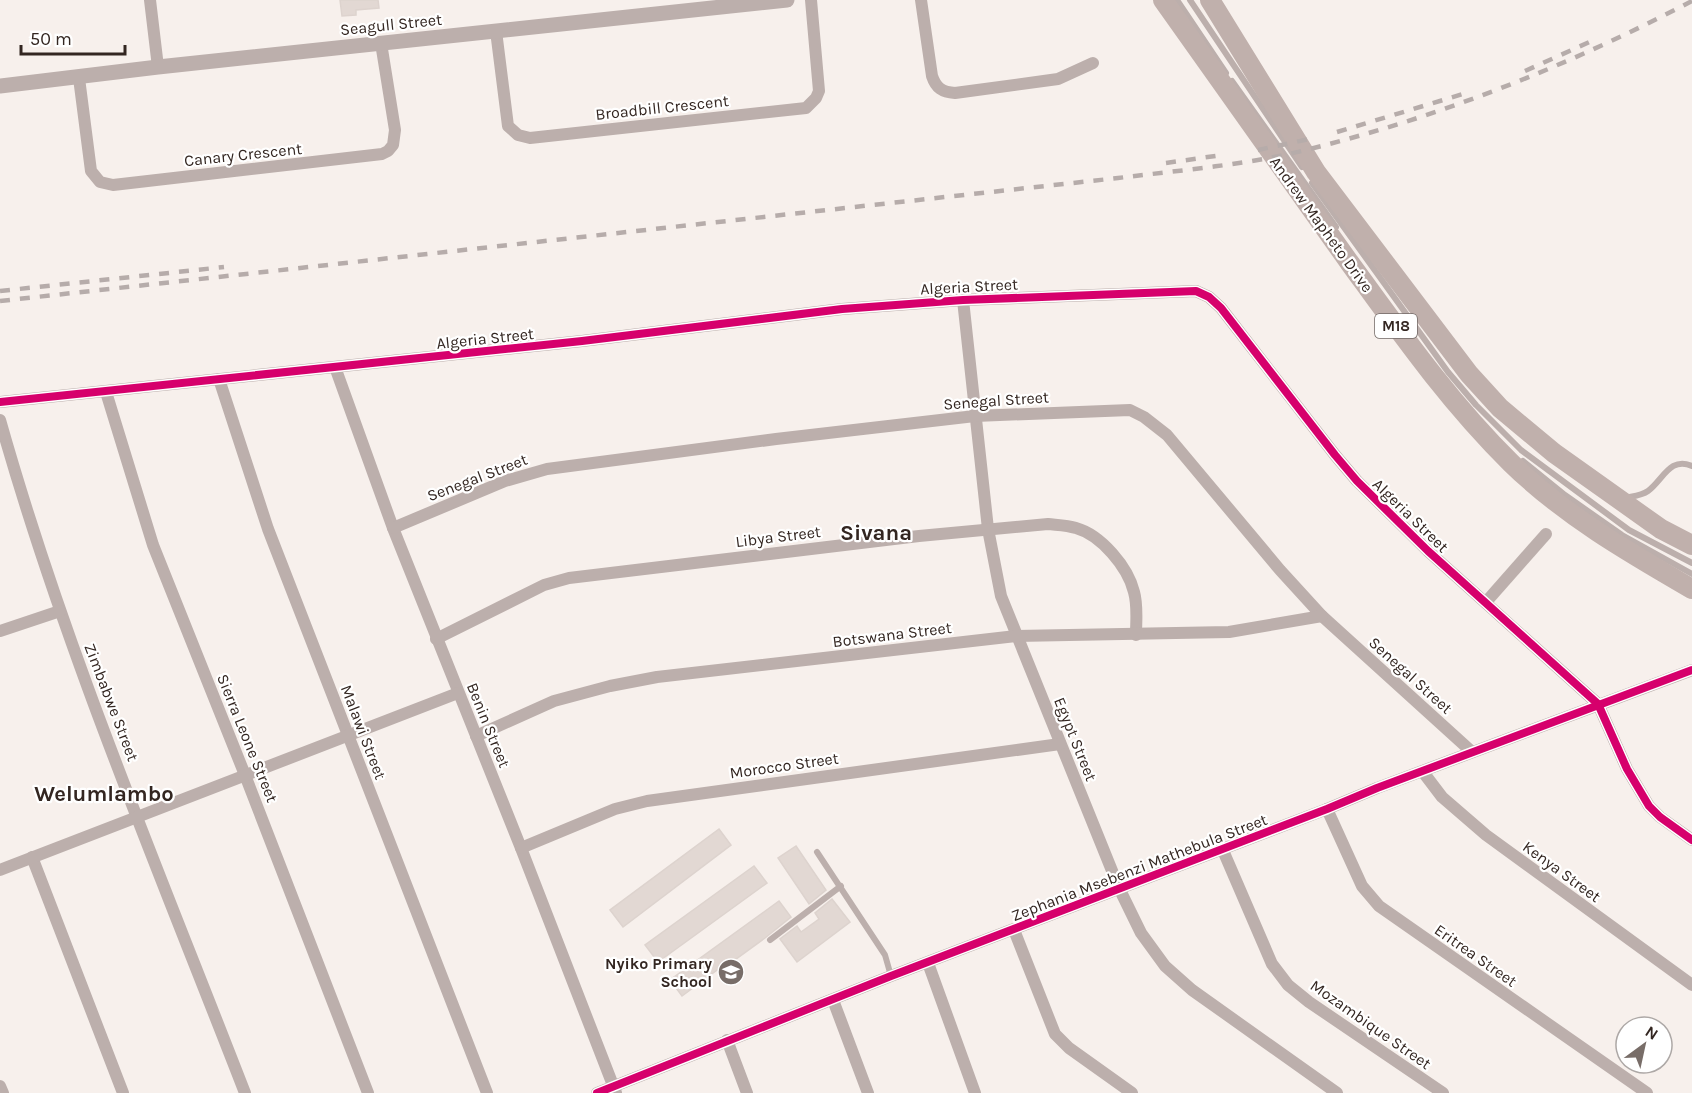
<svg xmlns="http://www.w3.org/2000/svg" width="1692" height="1093" font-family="Karla,sans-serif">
<rect width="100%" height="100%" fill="#f7f0ec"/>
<!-- building -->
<g fill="#e2d8d3" stroke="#ddd3ce" stroke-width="1.5">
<polygon points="340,0 378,0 379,8 356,10 356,15 342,16"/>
<polygon points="719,829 731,845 623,927 610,910"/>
<polygon points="796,846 826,890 809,904 778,858"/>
<polygon points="754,866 767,883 658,962 645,945"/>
<polygon points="832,899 850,922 797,962 780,939 797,926 801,932 819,919 815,913"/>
<polygon points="779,901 791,917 765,938 725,967 724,965 682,996 670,980"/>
</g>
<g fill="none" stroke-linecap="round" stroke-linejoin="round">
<!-- service -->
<g stroke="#bcafac" stroke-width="6">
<polyline points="1177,0 1226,73"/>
<polyline points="1190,0 1302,167"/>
<polyline points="1232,81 1336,227"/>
<polyline points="1312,183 1448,372 1476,405 1521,450 1629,530 1692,563"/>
<polyline points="1523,461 1565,495 1622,535 1692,574"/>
<path d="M 1624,498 C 1633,496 1641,496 1648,491 C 1663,480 1670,456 1692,466"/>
<polyline points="817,852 885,955 891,976"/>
<polyline points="770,940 841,886"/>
</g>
<!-- minor -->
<g stroke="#bcafac" stroke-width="12">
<polyline points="150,0 158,67"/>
<path d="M 921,0 L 932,76 C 936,88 942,92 955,93 L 1058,79 L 1093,63"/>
<polyline points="496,31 508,126 518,135 530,138 806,108 816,98 819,91 811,0"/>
<polyline points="79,78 91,171 100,182 113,185 382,154 388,151 393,145 395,130 381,43"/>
<polyline points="963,300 988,529 1001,596 1119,888 1141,933 1165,966 1192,990 1337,1093"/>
<polyline points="335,367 393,528 521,848 616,1093"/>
<polyline points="219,379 268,529 487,1093"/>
<polyline points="106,392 153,545 245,775 368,1093"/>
<polyline points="0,402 582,341 842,309 963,300 1196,291 1209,297 1221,308 1335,455 1357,481 1428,551 1598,704 1627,769 1649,806 1660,817 1692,840"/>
<path d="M 0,420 C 65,650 159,871 245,1093"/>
<polyline points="393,528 505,481 547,469 776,439 975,416 1130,410 1144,417 1167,435 1280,570 1322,616 1472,752"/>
<polyline points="1486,602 1546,534"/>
<polyline points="0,631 60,611"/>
<path d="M 436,639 L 544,585 L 569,578 L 919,536 L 1048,524 C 1057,525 1067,525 1076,528 C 1101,535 1128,567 1134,592 C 1138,606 1136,621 1136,635"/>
<polyline points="476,736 554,701 610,686 657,677 1016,636 1229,632 1322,616"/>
<polyline points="1423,772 1442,797 1486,835 1692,985"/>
<polyline points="1327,809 1362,886 1379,906 1647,1093"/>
<polyline points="521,848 615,809 647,801 1060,744"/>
<polyline points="1222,848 1272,964 1288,985 1309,1002 1443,1093"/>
<polyline points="32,857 123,1093"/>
<polyline points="0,870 458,693"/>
<polyline points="1014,930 1055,1034 1069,1048 1132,1093"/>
<polyline points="928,963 975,1093"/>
<polyline points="833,1000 868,1093"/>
<polyline points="727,1040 747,1093"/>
<polyline points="0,1086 3,1093"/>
<polyline points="597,1093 891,976 1327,809 1377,788 1692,670"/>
</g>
<!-- tertiary -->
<polyline stroke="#bcafac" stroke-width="15" points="0,86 158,67 787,0"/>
<!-- primary -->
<g stroke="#c0b0ac" stroke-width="20">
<path d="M 1163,0 C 1225,88 1287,175 1349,262 C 1400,332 1449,402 1511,463 C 1564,515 1628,552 1692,589"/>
<polyline points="1210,0 1316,172 1469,374 1500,408 1554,453 1661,529 1692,545"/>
</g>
<!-- rail -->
<g stroke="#b6acaa" stroke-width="4.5" stroke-dasharray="10 10" stroke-linecap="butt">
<polyline points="1525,71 1594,40"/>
<polyline points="1337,132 1463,94"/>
<polyline points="1258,150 1314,138"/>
<polyline points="1166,163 1222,155"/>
<polyline points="0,291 224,267"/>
<path d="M 0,301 L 1118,178 C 1174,171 1233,166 1289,154 C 1430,121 1564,68 1692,1"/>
</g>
<defs>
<g id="cycleway">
<polyline points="0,402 582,341 842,309 963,300 1196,291 1209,297 1221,308 1335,455 1357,481 1428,551 1598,704 1627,769 1649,806 1660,817 1692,840"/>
<polyline points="597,1093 891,976 1327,809 1377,788 1692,670"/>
</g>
</defs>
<!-- cycleway casing -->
<use href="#cycleway" stroke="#fff" stroke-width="11"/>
<!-- cycleway -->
<use href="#cycleway" stroke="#d6006c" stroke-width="8"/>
</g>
<!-- icons -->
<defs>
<symbol id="school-disc" viewBox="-11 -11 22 22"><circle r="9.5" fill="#786d68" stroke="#fff"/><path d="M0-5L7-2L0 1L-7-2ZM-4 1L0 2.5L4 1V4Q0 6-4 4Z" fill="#fff"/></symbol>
</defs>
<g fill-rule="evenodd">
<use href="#school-disc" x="716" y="957" width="30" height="30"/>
</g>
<g text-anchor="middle" stroke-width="4.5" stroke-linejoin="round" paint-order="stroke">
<!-- shield labels -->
<rect fill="#fff" stroke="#706764" stroke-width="1.5" x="1375" y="314" width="42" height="24" rx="4.5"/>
<g font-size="15" font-weight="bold" fill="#332621">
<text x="1396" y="331">M18</text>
</g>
<!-- street labels -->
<g font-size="16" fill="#332621" stroke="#fff">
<text transform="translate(391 24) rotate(-6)" y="6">Seagull Street</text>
<text transform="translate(662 107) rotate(-6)" y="6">Broadbill Crescent</text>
<text transform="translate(243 154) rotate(-6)" y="6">Canary Crescent</text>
<text transform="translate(1322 224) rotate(54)" y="6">Andrew Mapheto Drive</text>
<text transform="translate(969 286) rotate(-3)" y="6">Algeria Street</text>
<text transform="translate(485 338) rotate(-6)" y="6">Algeria Street</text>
<text transform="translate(996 400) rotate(-4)" y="6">Senegal Street</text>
<text transform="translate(477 477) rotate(-21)" y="6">Senegal Street</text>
<text transform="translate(1411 515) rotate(44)" y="6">Algeria Street</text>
<text transform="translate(778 536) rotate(-7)" y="6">Libya Street</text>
<text transform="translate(892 634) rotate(-7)" y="6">Botswana Street</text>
<text transform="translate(1411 675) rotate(42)" y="6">Senegal Street</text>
<text transform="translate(112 702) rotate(69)" y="6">Zimbabwe Street</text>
<text transform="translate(489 725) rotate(68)" y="6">Benin Street</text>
<text transform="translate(364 732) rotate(69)" y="6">Malawi Street</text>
<text transform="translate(248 738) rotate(68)" y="6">Sierra Leone Street</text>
<text transform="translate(1076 739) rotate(68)" y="6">Egypt Street</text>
<text transform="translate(784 765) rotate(-8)" y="6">Morocco Street</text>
<text transform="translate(1139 867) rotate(-21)" y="6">Zephania Msebenzi Mathebula Street</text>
<text transform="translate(1562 871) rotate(36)" y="6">Kenya Street</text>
<text transform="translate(1476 955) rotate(35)" y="6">Eritrea Street</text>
<text transform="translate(1371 1024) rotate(35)" y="6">Mozambique Street</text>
</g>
<!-- poi labels -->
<g font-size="16" font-weight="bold" fill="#332621" stroke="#fff" text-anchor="end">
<text x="712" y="969">Nyiko Primary<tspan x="712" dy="18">School</tspan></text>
</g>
<!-- district labels -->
<g font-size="22" font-weight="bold" fill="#332621" stroke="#fff">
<text x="876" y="540">Sivana</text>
<text x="104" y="801">Welumlambo</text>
</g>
</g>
<!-- north arrow -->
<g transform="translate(1644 1045) rotate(33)"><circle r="28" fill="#ffffff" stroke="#ada8a6" stroke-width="1.5"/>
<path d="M0-4.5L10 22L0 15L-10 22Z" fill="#786d68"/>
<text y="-9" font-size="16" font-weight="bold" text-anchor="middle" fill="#332621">N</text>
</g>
<!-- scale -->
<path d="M21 45v9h104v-9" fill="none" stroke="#332621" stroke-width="3"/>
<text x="30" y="45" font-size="18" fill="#332621" stroke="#ffffff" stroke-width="4.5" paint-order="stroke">50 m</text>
</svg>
